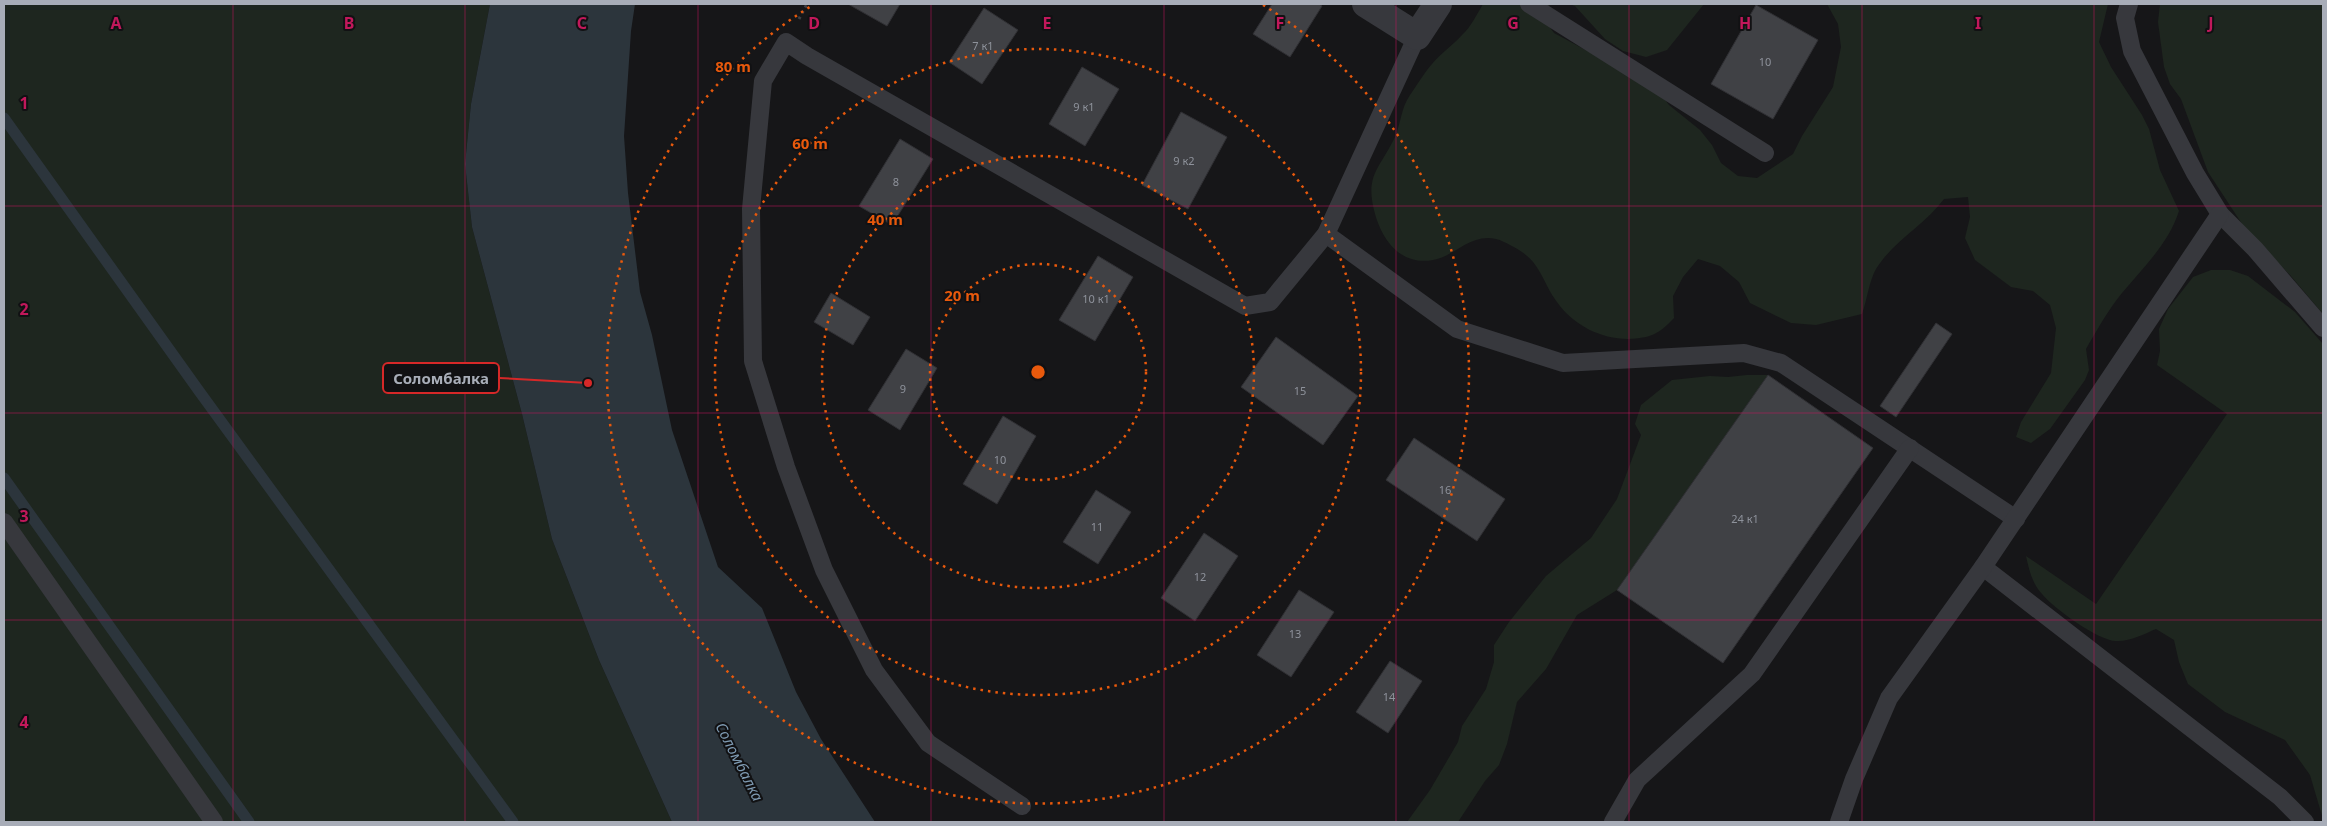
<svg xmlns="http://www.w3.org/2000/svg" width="2327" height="826" font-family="'Noto Sans',sans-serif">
<rect width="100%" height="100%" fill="#161618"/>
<!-- green -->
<g fill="#1e261f">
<polygon points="4,4 490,4 471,104 465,164 472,227 522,414 552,539 599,660 672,822 4,822"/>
<path d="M 1483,4 L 1550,4 L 1543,18 L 1554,33 L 1656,88 L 1669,105 L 1700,130 L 1712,145 L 1721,163 L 1738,176 L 1757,178 L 1793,154 L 1802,136 L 1833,87 L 1841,47 L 1838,24 L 1827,4 L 2108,4 L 2099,42 L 2111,67 L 2142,115 L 2149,129 L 2160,170 L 2179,211 C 2169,243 2143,268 2122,293 C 2108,310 2097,330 2086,349 L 2089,370 L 2085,380 L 2050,429 L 2031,443 L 2016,437 L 2021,422 L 2051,373 L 2056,328 L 2050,305 L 2033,291 L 2011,287 L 1975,260 L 1965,238 L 1970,217 L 1968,197 L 1944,199 C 1924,226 1894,240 1876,269 C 1869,281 1867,300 1862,314 L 1816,325 L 1791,323 L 1750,303 L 1739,282 L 1720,266 L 1698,259 L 1683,277 L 1673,296 L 1674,318 C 1659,334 1651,338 1628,339 C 1601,339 1573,325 1557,302 C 1539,277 1542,261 1510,245 C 1506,243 1501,240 1496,239 C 1470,233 1454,257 1433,260 C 1400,266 1381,239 1374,210 C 1365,174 1381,167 1395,137 C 1401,123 1401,108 1410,95 C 1417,85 1424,73 1432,64 C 1441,53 1453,45 1462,35 C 1471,27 1477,14 1483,4 Z"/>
<polygon points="1569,4 1704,4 1667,50 1646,57 1623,51 1605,39 1575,6"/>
<polygon points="2160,4 2323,4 2323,314 2290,275 2246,230 2208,172 2181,99 2170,84 2164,67 2158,22"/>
<path d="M 2211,270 L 2230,270 L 2248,276 L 2295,312 L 2323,344 L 2323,819 L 2310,775 L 2285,740 L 2225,712 L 2188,684 L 2179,662 L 2174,640 L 2156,629 C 2144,634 2129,642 2116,641 C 2099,641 2053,608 2042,594 C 2032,583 2029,570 2026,556 L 2096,604 L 2227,414 L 2157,365 L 2160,351 L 2159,329 L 2168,309 L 2193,277 Z"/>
<polygon points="1747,375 1768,375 1617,590 1577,615 1546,669 1517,702 1507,744 1499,765 1485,781 1458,822 1407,822 1430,790 1458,742 1462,726 1486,689 1494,662 1494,645 1509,622 1546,576 1591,538 1617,499 1641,435 1635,424 1641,405 1672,380 1710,376 1728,377"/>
</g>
<!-- water -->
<polygon fill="#2c353c" points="490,4 635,4 631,31 624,136 628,193 640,292 652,335 672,430 718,567 762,608 796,692 821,739 875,822 672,822 599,660 552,539 522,414 472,227 465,164 471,104"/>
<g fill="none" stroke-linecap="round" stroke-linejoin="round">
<!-- stream -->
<g stroke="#2c353c" stroke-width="11">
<polyline points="4,118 199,391 513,822"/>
<polyline points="4,478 249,822"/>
</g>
</g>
<!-- building -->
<g fill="#404145" stroke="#303034">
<polygon points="848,4 900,4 887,26"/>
<polygon points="1272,4 1319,4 1322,6 1290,57 1253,34"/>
<polygon points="1756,5 1818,40 1773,119 1711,84"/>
<polygon points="984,8 1018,30 982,84 949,62"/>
<polygon points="1082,67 1119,89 1085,146 1049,124"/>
<polygon points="1181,112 1227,137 1188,209 1142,185"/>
<polygon points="900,139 933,159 892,225 859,206"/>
<polygon points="1098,256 1133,277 1095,341 1059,320"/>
<polygon points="831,293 870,317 853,345 814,322"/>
<polygon points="1936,323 1952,334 1896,417 1880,406"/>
<polygon points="1276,337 1358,396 1323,445 1241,387"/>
<polygon points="906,349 937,368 900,430 868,410"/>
<polygon points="1768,375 1873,448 1723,663 1617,590"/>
<polygon points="1003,416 1036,436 997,504 963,484"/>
<polygon points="1414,438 1505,499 1477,541 1386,480"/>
<polygon points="1096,490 1131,512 1098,564 1063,542"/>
<polygon points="1204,533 1238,556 1195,621 1161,598"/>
<polygon points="1299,590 1334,612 1291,677 1257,655"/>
<polygon points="1390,661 1422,681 1388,733 1356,712"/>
</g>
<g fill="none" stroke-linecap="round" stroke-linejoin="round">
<!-- path -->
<polyline stroke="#3d3f44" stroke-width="3" stroke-dasharray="2.5 4" stroke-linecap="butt" points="799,19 807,4"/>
<!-- service -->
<g stroke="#37383d" stroke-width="18">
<polyline points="1529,4 1765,153"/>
<polyline points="2129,4 2125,18 2132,51 2195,173 2220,214 2255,249 2323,328"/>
<polyline points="1326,234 1457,329 1563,363 1744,353 1781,363 2016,519"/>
<polyline points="4,522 214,822"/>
<polyline points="1983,567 2280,797 2305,822"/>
<polyline points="1022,806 928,743 874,670 824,570 786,467 753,361 751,209 763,81 786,42 807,56 1245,306 1270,302 1326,234 1417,36"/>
<polyline points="1613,822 1637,780 1752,674 1910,448"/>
<polyline points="1839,822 1854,779 1889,698 1983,567 2220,214"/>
</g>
<!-- minor -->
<polyline stroke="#37383d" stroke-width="28" points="1366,4 1417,36 1438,4"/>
</g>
<!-- grid -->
<path fill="none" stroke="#c2185b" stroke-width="1" stroke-opacity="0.55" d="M 233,4 L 233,822M 465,4 L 465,822M 698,4 L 698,822M 931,4 L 931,822M 1164,4 L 1164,822M 1396,4 L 1396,822M 1629,4 L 1629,822M 1862,4 L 1862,822M 2094,4 L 2094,822M 4,206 L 2323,206M 4,413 L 2323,413M 4,620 L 2323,620"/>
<!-- distance rings -->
<g fill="none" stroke="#e8590c" stroke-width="2.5" stroke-dasharray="2.5 5">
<circle cx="1038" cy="372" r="108"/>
<circle cx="1038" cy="372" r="216"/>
<circle cx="1038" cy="372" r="323"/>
<path d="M1263 5A431 431 0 1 1 813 5"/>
</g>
<g text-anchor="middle" stroke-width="4" stroke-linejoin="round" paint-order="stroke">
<!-- number labels -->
<g font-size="11" fill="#8e929b">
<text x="983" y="50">7 к1</text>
<text x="1765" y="66">10</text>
<text x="1084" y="111">9 к1</text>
<text x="1184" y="165">9 к2</text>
<text x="896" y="186">8</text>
<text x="1096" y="303">10 к1</text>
<text x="903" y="393">9</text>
<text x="1300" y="395">15</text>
<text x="1000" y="464">10</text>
<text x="1445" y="494">16</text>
<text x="1745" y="523">24 к1</text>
<text x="1097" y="531">11</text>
<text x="1200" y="581">12</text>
<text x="1295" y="638">13</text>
<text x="1389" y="701">14</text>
</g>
<!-- water labels -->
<g font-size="15" font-style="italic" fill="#7f9bb3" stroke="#111113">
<text transform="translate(739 762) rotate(63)" y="5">Соломбалка</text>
</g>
</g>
<g font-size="16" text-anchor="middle" font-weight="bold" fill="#c2185b" stroke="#111113" stroke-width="4" stroke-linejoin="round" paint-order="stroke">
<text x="116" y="29">A</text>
<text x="349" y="29">B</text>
<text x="582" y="29">C</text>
<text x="814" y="29">D</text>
<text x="1047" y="29">E</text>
<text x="1280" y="29">F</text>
<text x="1513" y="29">G</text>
<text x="1745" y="29">H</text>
<text x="1978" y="29">I</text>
<text x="2211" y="29">J</text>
<text x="24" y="109">1</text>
<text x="24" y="315">2</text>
<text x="24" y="522">3</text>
<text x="24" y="728">4</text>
</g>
<circle cx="1038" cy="372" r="8" fill="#e8590c" stroke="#111113" stroke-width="2.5"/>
<g font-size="15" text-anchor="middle" font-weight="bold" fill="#e8590c" stroke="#111113" stroke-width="4" stroke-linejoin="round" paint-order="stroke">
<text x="733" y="72">80 m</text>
<text x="810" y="149">60 m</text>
<text x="885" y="225">40 m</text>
<text x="962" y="301">20 m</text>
</g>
<!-- callouts -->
<path fill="none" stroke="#d62828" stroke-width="2" d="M588 383L499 378"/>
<circle fill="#d62828" stroke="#111113" stroke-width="2" cx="588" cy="383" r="5"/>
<rect fill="#111113" stroke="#d62828" stroke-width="2" x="383" y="363" width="116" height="30" rx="5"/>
<g font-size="15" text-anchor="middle" font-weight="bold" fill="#a8adb8">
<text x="441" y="384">Соломбалка</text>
</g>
<!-- border -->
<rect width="2327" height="826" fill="none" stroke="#a8adb8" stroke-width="10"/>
</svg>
